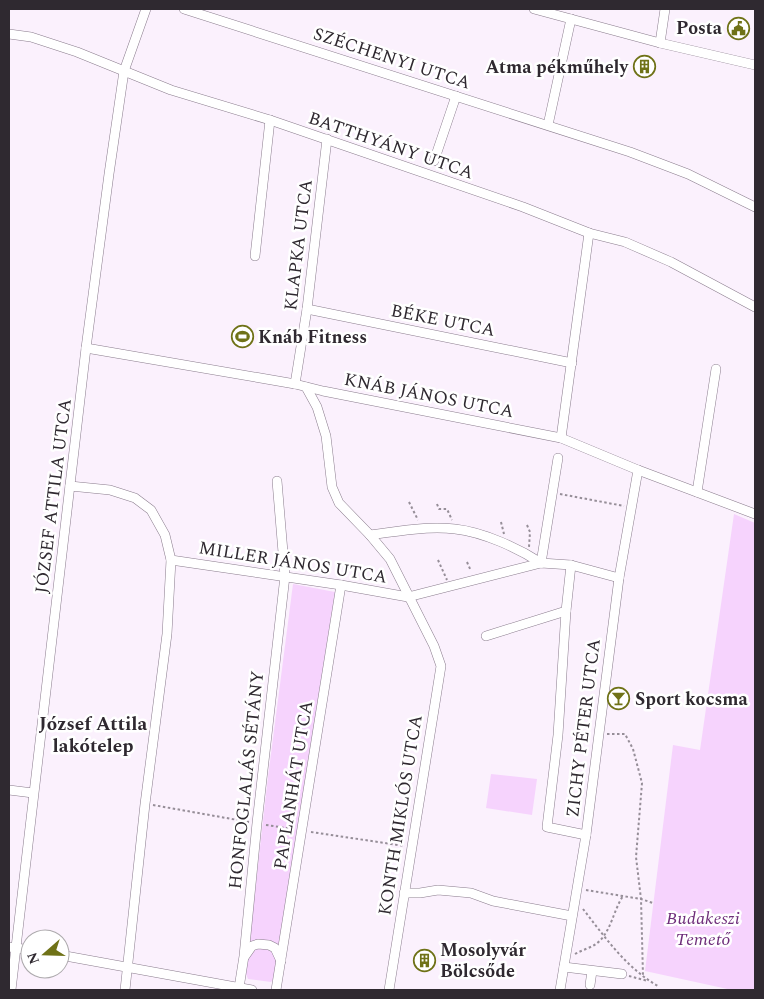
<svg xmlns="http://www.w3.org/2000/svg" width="764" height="999" font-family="Spectral,serif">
<rect width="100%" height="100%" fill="#fbf1fd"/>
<!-- green -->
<g fill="#f6d3fd">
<polygon points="734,514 755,523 755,990 732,990 645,971 673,745 700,750"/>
<polygon points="293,584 335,592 278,949 249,944 268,777"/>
<polygon points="491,774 537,779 532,815 486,808"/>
<path d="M 258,948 C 280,948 283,967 271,982 L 248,979 L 246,974 L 248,956 Z"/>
</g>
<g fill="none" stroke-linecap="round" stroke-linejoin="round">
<defs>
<g id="minor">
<polyline points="184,9 630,152 688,174 755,207"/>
<polyline points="534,9 660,43 755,65"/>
<polyline points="9,34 31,37 77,52 171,90 270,120 523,207 589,233 625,242 671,262 755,307"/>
<polyline points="660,43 665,9"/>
<polyline points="548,125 571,19"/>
<polyline points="434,161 456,96"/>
<polyline points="255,256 270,120"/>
<polyline points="307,309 572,363"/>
<polyline points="86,348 295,384 323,391 561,438 638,470 755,514"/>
<polyline points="295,384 307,309 327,139"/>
<polyline points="306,387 317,407 326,436 332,487 339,503 370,535 390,559 434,646 441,666 389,990"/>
<polyline points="561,438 589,233"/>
<polyline points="70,486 110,490 135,498 151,510 165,535 171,560 167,634 145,804 125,990"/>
<polyline points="697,492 716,369"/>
<path d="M 370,535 C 397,531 428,526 455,529 C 483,532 518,548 541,563"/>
<polyline points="171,560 341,585 408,597 541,563 571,565 619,578"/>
<polyline points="541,563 558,458"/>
<polyline points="571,565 566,611 558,735 547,827 586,835"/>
<polyline points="486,636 566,611"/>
<polyline points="9,790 33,793"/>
<polyline points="404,893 420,893 438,890 471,893 493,901 572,916"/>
<polyline points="9,947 30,950"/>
<polyline points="60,955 252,990"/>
<polyline points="245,956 252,946 258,944 269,945 275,948 281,961"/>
<polyline points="564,967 622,974"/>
<polyline points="590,985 592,971"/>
<polyline points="239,988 244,956 257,823 285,576 277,481"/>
<polyline points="11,990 86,348 109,174 124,71 146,9"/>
<polyline points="276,990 341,585"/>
<polyline points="560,990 586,835 619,578 638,470"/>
</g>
</defs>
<!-- minor casing -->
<use href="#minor" stroke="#8a7c8d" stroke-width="10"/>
<!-- path -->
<g stroke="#968e98" stroke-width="2" stroke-dasharray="2.5 2.5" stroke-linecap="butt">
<polyline points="560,494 624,506"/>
<polyline points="409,502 418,520"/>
<polyline points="437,504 439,509 447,509 452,520"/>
<polyline points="501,522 504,534"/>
<polyline points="527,525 530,532 529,547"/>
<polyline points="438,560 447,580"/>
<polyline points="467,562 471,571"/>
<polyline points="607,734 625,734 633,749 642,783 636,857 641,899 643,976"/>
<polyline points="153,805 249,822"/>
<polyline points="266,825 294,829"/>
<polyline points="311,832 405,846"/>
<polyline points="586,890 641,899 653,903"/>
<path d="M 583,909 C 605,937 626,968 658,986"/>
<path d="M 575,954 C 582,950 590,948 596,944 C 611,933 613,911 623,896"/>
<polyline points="629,976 648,981"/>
</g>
<!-- minor -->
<use href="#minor" stroke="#fff" stroke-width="9"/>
</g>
<!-- icons -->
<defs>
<symbol id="civic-ring" viewBox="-11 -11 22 22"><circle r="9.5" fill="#fff" stroke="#6f7217" stroke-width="1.5"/><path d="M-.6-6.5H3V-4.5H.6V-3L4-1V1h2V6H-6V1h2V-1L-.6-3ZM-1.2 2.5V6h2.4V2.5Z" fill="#6f7217"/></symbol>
<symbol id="building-ring" viewBox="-11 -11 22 22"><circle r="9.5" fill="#fff" stroke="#6f7217" stroke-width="1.5"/><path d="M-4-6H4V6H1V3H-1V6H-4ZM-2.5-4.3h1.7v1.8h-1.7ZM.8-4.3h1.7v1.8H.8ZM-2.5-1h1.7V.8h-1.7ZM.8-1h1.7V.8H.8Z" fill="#6f7217"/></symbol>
<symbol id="stadium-ring" viewBox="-11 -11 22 22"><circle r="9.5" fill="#fff" stroke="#6f7217" stroke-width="1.5"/><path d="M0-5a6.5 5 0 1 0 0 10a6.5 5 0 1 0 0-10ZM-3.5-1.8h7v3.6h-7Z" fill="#6f7217"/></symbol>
<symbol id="bar-ring" viewBox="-11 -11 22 22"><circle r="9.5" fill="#fff" stroke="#6f7217" stroke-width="1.5"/><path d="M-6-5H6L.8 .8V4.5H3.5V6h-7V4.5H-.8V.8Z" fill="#6f7217"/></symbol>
</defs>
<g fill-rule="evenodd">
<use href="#civic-ring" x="726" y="16" width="25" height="25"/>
<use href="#building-ring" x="632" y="54" width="25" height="25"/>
<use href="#stadium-ring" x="230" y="324" width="25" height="25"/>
<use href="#bar-ring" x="606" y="686" width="25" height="25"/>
<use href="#building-ring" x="412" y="948" width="25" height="25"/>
</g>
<g text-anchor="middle" stroke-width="5" stroke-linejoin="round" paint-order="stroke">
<!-- poi labels -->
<g font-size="18" font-weight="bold" fill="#2f2930" stroke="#fff" text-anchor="start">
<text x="722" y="34" text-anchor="end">Posta</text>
<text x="628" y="73" text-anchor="end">Atma pékműhely</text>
<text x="258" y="343">Knáb Fitness</text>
<text x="635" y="705">Sport kocsma</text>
<text x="440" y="956">Mosolyvár<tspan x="440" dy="21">Bölcsőde</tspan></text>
</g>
<!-- street labels -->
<g font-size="18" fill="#2f2930" stroke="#fff">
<text transform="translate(392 58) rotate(18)" y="6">SZÉCHENYI UTCA</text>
<text transform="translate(391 145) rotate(19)" y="6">BATTHYÁNY UTCA</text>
<text transform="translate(298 245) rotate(-83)" y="6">KLAPKA UTCA</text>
<text transform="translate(443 320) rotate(11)" y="6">BÉKE UTCA</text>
<text transform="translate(429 395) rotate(11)" y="6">KNÁB JÁNOS UTCA</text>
<text transform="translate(53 496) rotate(-83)" y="6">JÓZSEF ATTILA UTCA</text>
<text transform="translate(293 562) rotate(9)" y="6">MILLER JÁNOS UTCA</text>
<text transform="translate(583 728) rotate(-83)" y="6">ZICHY PÉTER UTCA</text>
<text transform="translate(246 780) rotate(-84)" y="6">HONFOGLALÁS SÉTÁNY</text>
<text transform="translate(293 785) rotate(-81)" y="6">PAPLANHÁT UTCA</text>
<text transform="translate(400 815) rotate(-81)" y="6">KONTH MIKLÓS UTCA</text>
</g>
<!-- park labels -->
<g font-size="18" font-style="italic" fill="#6e2d7a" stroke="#fff">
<text x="703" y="924">Budakeszi<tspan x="703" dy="21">Temető</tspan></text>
</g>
<!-- neighbourhood labels -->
<g font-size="19" font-weight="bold" fill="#2f2930" stroke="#fff">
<text x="93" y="730">József Attila<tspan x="93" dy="22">lakótelep</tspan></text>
</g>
</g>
<!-- border -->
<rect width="764" height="999" fill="none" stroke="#2f2930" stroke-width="20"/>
<!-- north arrow -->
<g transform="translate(45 954) rotate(250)"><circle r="24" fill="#ffffff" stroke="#aca9ac"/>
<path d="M0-4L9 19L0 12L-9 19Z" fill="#6f7217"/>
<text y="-8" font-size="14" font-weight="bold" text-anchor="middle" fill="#2f2930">N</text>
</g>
</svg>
